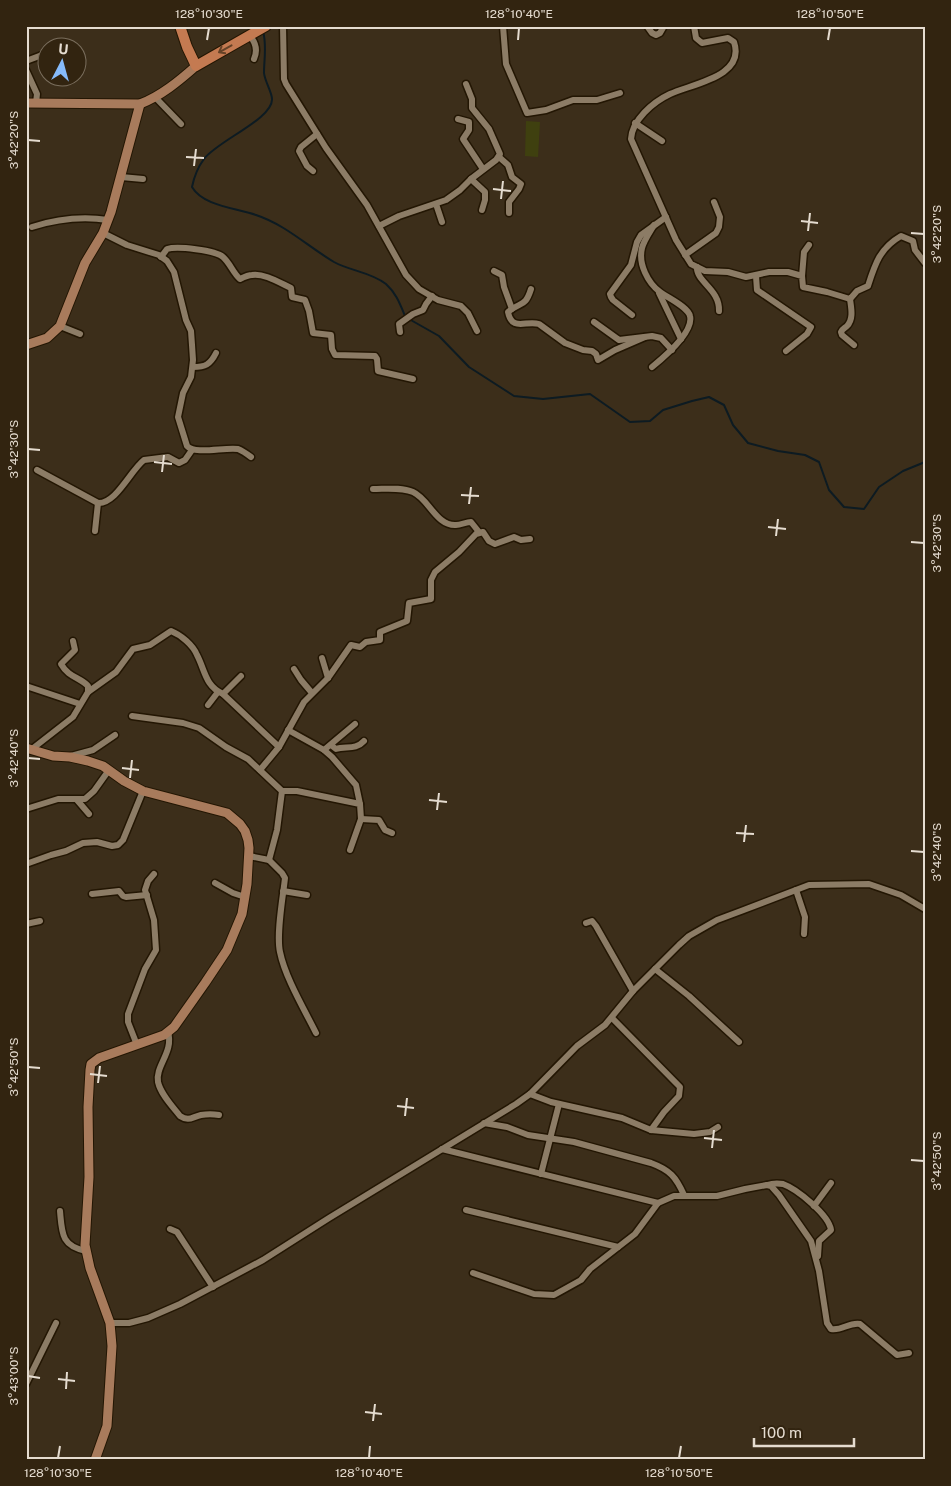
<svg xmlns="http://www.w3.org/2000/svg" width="951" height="1486" font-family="'Public Sans',sans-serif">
<rect width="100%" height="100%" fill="#3c2e1a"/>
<!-- green -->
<polygon fill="#3f400f" points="526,121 540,122 538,157 525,156"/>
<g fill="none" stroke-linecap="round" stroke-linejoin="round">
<!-- stream -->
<g stroke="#0d1b22" stroke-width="2">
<path d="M 263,31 C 267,45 264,59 264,73 C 265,82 272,92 272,99 C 273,119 217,141 204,159 C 198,167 194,177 192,187 C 203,206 236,208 256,215 C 286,225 307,246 334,262 C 350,271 371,272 386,284 C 396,293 400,304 405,316"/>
<polyline points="409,319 439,336 469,367 514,396 543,399 590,394 630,422 650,421 663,410 692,401 709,397 724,405 733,425 748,443 778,451 805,455 819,462 829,490 844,507 864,509 879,487 903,471 925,462"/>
</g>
<defs>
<g id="street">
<polyline points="283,26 284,79 286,84 326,148 367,205 406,275 419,289 438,300 461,306 468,313 477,331"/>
<polyline points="503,26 506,64 527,113 546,110 573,100 597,100 620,93"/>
<polyline points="647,26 652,33 656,35 660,33 664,26"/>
<path d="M 694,26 L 696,38 L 702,43 L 728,38 L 734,42 C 746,77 691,84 670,94 C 653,102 632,120 631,139 L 676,240 L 691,264 L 705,271 L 728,272 L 746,277 L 769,272 L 788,272 L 802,276 L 803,287 L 827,292 L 850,299 L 857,291 L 868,286 C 875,264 880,248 901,236 L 913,241 L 915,250 L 925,263"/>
<path d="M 250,36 C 256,43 258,50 254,59"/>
<polyline points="26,61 42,55"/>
<polyline points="26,70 37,94 36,103"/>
<polyline points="466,84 472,99 472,108 489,129 500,154 496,160 471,179"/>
<polyline points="155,97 181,124"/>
<polyline points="458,119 469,122 469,130 463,139 483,169"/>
<polyline points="635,123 662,141"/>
<polyline points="499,157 508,165 512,177 521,184 519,189 509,202 509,213"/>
<polyline points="313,171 307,166 299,151 301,147 317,134"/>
<polyline points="121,177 143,179"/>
<polyline points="436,204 442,222"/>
<polyline points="379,226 399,216 446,200 460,190 471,179 485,192 485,200 482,210"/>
<path d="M 32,227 C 57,219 81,216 108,220"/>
<path d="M 103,233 L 127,245 L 159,255 L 167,261 L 174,272 L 186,320 L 191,331 L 192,345 L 193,360 L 191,377 L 183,393 L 178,417 L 187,446 C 195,455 224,447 238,449 C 243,451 247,454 251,457"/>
<polyline points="685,255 716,233 719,227 720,217 714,202"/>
<path d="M 161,257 L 167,249 C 177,246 215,250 223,257 C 230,263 233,273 240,279 C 244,277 248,275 252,275 C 264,273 280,283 291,288 L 292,297 L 305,300 L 309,311 L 313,333 L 331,335 L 332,349 L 335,355 L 375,356 L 377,359 L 378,371 L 413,379"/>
<path d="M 697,267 C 696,282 720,289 719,311"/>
<polyline points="494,271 502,275 504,287 512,309"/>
<polyline points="756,276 757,290 811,327 807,334 786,351"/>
<polyline points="802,276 804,252 809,245"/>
<path d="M 531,289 C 525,308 521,301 508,312 C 512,332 526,320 539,324 L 565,343 L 583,350 L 592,351 L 596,354 L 598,360 L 615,350 L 645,337"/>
<polyline points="659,293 681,339"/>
<path d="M 850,299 C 851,307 854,319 847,326 C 845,328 842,329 841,332 L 842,335 L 854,345"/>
<polyline points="632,315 613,300 611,297 610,294 631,265 637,242 641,235 666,217"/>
<polyline points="594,322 619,340 652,336 661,338 672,350"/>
<polyline points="60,326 80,334"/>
<polyline points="400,332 399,324 413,314 423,310 426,304 432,296"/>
<path d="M 193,367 C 205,367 210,365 216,353"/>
<path d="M 652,367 C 663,358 694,332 690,316 C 688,307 668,298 660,292 C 648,283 638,264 642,248 C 644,240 650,232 654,225"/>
<path d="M 37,470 L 98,503 C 116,504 130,471 144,460 L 168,457 L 179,463 L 185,460 L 192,450"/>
<path d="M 373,489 C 386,489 401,487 413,492 C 429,499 436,526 456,525 C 461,525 466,522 471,522 L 479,532"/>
<polyline points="95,531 98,503"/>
<path d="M 73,641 L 75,650 L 61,664 C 69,678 80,677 88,686 L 88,692"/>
<polyline points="322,658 328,678"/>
<polyline points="294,669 301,680 312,693"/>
<polyline points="26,686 80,704"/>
<polyline points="223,694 241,676"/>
<polyline points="208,705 218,692"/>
<polyline points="132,716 183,723 199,728 226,747 248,759 282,791 277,830 269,860 249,856"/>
<polyline points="288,730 324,750 355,724"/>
<path d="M 331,745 L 336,749 C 346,746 356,750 364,741"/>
<path d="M 32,749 L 73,717 L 88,692 L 116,672 L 133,649 L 150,645 L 171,631 C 181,635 193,645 197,655 C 205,670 205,686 223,694 L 279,747"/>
<polyline points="324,750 332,757 356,785 360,804"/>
<polyline points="71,756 93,750 115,735"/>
<polyline points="260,770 279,747 304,702 328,678 351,645 360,647 366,642 380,640 380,632 407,621 409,603 431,599 431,580 435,572 459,552 476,534 483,532 489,541 495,544 514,537 521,540 530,539"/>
<polyline points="282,791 297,791 360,804 361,819 350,850"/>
<polyline points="77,800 89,814"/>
<polyline points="26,809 58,799 85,799 94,791 109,770"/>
<polyline points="361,819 379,820 385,830 392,833"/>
<path d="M 269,860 L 282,873 L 285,878 C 283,897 276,934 280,952 C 285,977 304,1009 316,1033"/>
<polyline points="26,864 51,855 66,851 83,843 97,842 112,846 118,845 123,840 143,791"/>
<polyline points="215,883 233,893 245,897"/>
<polyline points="796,890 805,917 804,934"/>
<polyline points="283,891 307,895"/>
<polyline points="92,894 119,891 123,896 126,897 147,895"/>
<polyline points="586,923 592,921 596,926 633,991"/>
<polyline points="26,924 40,921"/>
<polyline points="655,969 689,996 739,1042"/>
<polyline points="612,1018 680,1087 679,1096 664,1112 651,1130"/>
<path d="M 168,1032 C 174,1052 155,1066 158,1082 C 161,1095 173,1107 180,1116 C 189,1122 192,1117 201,1115 C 207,1114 213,1114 219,1115"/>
<polyline points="137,1045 128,1022 128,1014 145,969 156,950 154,920 145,890 148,881 154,874"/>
<polyline points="530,1094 551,1102 622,1118 651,1130 694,1134 710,1132 718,1127"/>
<path d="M 484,1123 L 507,1127 L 528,1135 L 574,1142 L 651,1163 C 670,1170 676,1177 684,1195"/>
<polyline points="442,1149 658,1203"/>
<polyline points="541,1174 559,1104"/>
<path d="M 767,1185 C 773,1183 778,1183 783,1184 C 797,1189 829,1215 831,1230 L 819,1241 L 818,1256"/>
<polyline points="814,1206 831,1183"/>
<polyline points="466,1210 618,1247"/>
<path d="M 60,1211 C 62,1233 61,1246 86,1251"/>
<polyline points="170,1229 177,1232 213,1287"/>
<path d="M 473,1273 L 534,1294 L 554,1295 L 581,1280 L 590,1269 L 635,1234 L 658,1203 L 674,1196 L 717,1196 L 745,1189 L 767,1185 L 771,1186 L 779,1195 L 811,1241 L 819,1271 L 827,1323 L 831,1329 C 842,1331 849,1322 860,1324 L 897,1355 L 909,1353"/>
<polyline points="110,1323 129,1323 148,1318 180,1304 263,1260 329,1218 516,1104 530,1094 577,1046 605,1025 633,991 679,945 689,936 717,920 741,911 809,885 869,884 901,895 925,909"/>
<polyline points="26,1384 56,1323"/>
</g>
<g id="secondary">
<path d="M 26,103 L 140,104 C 161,96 179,81 196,66"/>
<polyline points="26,345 47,338 60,326 85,263 103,233 111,212 140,104"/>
<polyline points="26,748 53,756 70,757 88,761 103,766 124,781 143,791 227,813 240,824 245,831 248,840 249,848 247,884 242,914 227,950 205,983 174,1027 164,1035 99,1058 91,1064 90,1070 88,1107 89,1177 85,1245 90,1268 110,1323 112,1346 107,1426 95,1460"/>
</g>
<polyline id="primary" points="180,26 187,47 196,66 266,26"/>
</defs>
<!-- street casing -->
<use href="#street" stroke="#231603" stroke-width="9"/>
<!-- secondary casing -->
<use href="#secondary" stroke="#231603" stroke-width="11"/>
<!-- primary casing -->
<use href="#primary" stroke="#231603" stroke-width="12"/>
<!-- street -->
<use href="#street" stroke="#8c7c66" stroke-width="6"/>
<!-- secondary -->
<use href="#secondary" stroke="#a87b5c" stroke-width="9"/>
<!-- primary -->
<use href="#primary" stroke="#c47a51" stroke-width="10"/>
</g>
<!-- one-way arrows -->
<defs><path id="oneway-shaft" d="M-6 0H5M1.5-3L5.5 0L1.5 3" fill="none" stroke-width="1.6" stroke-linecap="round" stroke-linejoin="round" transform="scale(1.25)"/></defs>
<use stroke="#654227" href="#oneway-shaft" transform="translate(225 49) rotate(151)"/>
<!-- ticks -->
<path fill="none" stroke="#e5dcd0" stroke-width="2" d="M 207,40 L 209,28M 518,40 L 519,28M 828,40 L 830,28M 28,140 L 40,141M 186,157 L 204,158M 194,166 L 196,149M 493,189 L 511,191M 501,199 L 503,181M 801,221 L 818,223M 808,231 L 810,213M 911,233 L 924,234M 28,449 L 40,450M 154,462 L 172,464M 162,472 L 164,455M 461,495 L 479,496M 469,504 L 471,487M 768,527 L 786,529M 776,536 L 778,519M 911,542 L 924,543M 28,758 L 40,759M 122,768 L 139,770M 130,778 L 132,760M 429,800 L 447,802M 437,810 L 439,793M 736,833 L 754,834M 744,842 L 746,825M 911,851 L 924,852M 28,1067 L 40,1068M 90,1074 L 107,1076M 98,1083 L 100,1066M 397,1106 L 414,1108M 405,1116 L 407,1098M 704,1138 L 722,1140M 712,1148 L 714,1130M 911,1160 L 924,1161M 28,1376 L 40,1378M 58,1379 L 75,1381M 66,1389 L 67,1372M 365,1412 L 382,1414M 373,1421 L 375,1404M 58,1458 L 60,1446M 369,1458 L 370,1446M 679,1458 L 681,1446"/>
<!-- border -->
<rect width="951" height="1486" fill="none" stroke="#322410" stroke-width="55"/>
<!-- north arrow -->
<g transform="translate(62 62) rotate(6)"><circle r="24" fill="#322410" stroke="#7a6e5d"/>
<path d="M0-4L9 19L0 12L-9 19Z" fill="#86bbfb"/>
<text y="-8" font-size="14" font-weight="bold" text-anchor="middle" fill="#e5dcd0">U</text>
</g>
<!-- scale -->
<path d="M754 1438v8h100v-8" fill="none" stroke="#e5dcd0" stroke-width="2.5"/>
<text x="761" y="1438" font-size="15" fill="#e5dcd0" stroke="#322410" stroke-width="4" paint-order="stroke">100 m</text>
<rect x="28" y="28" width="896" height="1430" fill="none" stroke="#e5dcd0" stroke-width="2"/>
<g font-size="12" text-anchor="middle" fill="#e5dcd0">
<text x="209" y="18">128°10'30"E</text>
<text x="519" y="18">128°10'40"E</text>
<text x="830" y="18">128°10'50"E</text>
<text transform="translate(14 140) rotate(-90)" y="4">3°42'20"S</text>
<text transform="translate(937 234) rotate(-90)" y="4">3°42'20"S</text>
<text transform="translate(14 449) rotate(-90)" y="4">3°42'30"S</text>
<text transform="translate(937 543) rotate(-90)" y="4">3°42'30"S</text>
<text transform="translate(14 758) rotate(-90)" y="4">3°42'40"S</text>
<text transform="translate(937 852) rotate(-90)" y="4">3°42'40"S</text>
<text transform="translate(14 1067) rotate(-90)" y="4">3°42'50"S</text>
<text transform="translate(937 1161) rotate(-90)" y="4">3°42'50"S</text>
<text transform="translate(14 1376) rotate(-90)" y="4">3°43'00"S</text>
<text x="58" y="1477">128°10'30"E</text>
<text x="369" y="1477">128°10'40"E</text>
<text x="679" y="1477">128°10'50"E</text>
</g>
</svg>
